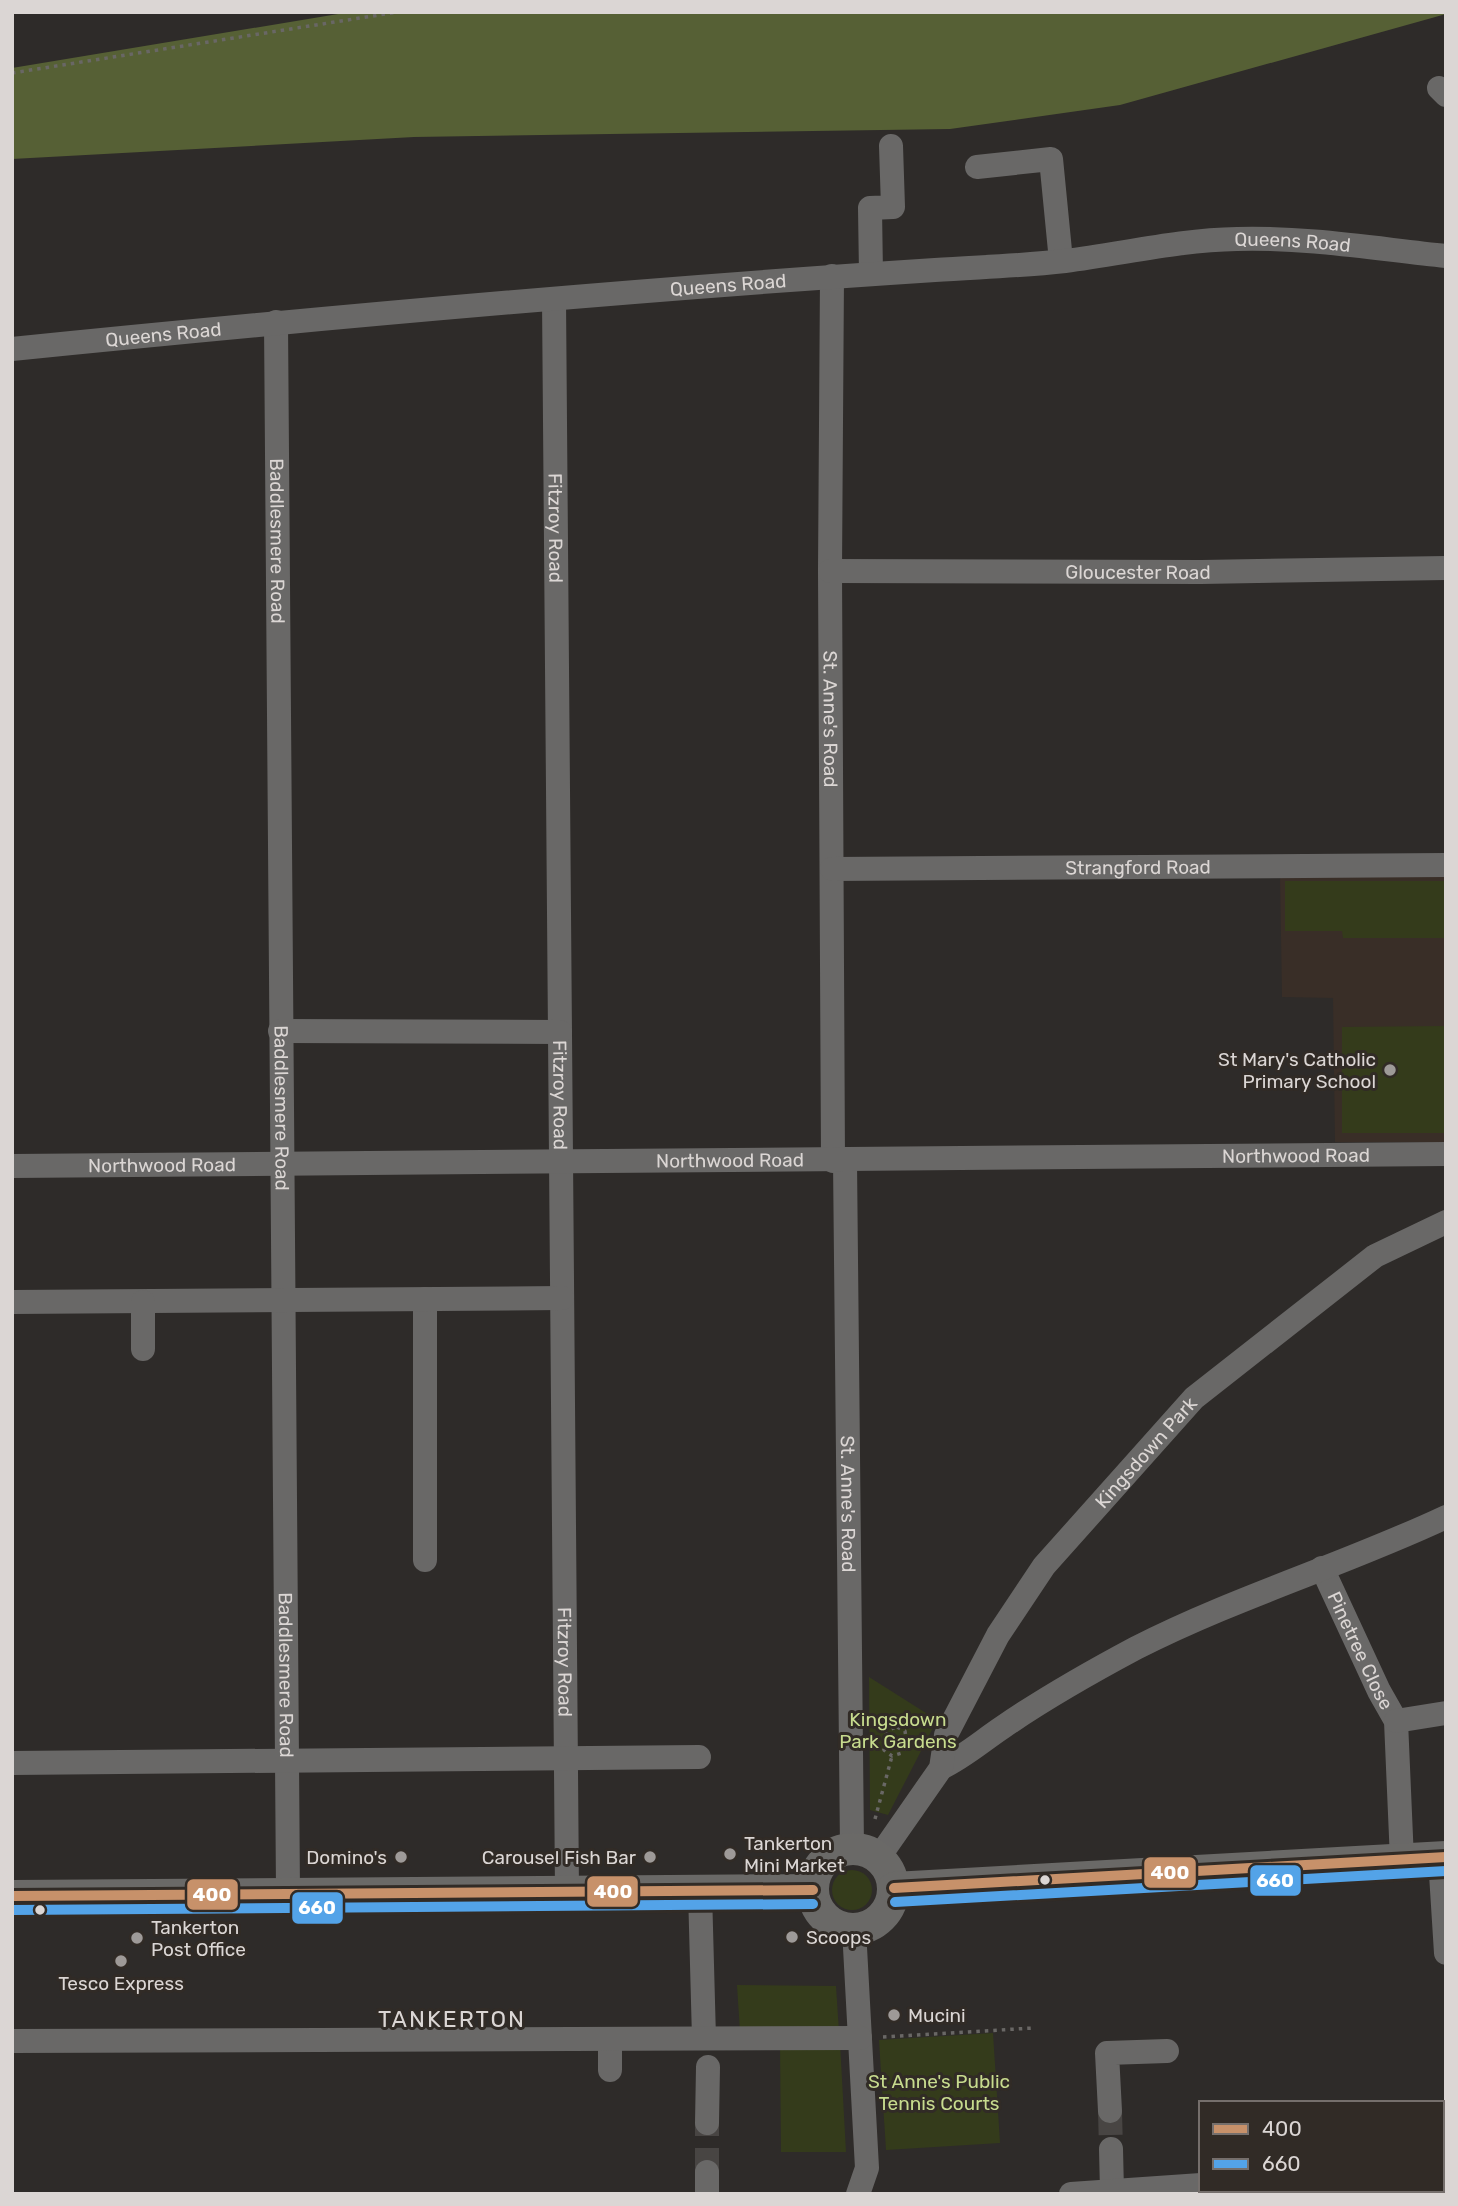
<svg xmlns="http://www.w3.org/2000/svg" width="1458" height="2206" font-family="Rubik,sans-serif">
<rect width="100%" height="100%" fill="#2e2b29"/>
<!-- built -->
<polygon fill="#392e27" points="1446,875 1446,1142 1335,1142 1333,998 1282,997 1280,876"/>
<!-- green -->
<g fill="#343b1b">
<polygon points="1285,881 1446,881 1446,938 1343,938 1342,931 1285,931"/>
<polygon points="1446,1026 1446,1133 1342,1133 1342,1027"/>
<polygon points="869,1677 937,1720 888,1815 870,1810"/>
<circle cx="852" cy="1890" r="20"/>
<polygon points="737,1985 836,1986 839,2032 740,2032"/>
<polygon points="993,2033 1000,2143 886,2150 879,2040"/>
<polygon points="780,2043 840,2043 846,2152 781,2152"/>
</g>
<!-- forest -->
<polygon fill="#566035" points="350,12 1446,12 1446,14 1120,105 950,129 414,137 12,159 12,68"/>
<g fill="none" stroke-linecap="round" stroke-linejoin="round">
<!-- minor-tunnel -->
<g stroke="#484543" stroke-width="24" stroke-dasharray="24 12" stroke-linecap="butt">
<polyline points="1110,2111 1111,2149"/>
<polyline points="707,2172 707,2123"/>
</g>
<!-- path -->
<g stroke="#696765" stroke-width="3.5" stroke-dasharray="3.5 5" stroke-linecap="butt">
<polyline points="12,73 398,12"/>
<path d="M 897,1727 L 905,1731 L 907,1745 L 902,1753 L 892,1756 L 884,1750 C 882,1740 886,1729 897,1727 Z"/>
<polyline points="875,1819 892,1756"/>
<polyline points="883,2037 1033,2028"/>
<polyline points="1357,2190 1357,2194"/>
</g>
<!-- minor -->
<g stroke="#696867" stroke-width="24">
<polyline points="1439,88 1446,95"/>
<polyline points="977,167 1051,159 1061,261"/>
<polyline points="871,274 870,208 893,207 891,146"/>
<path id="s1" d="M 832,276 L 830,571 L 833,1161"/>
<path id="s2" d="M 554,299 L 567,1893"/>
<path id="s3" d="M 276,322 L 288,1892"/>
<path id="s4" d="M 12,349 C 319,318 627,290 935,270 C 978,267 1022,266 1065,261 C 1122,254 1179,240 1237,239 C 1307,237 1377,249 1446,256"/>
<path id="s5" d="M 830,571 L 1201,572 L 1446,568"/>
<path id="s6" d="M 832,869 L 1446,865"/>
<polyline points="280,1031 560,1032"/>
<path id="s7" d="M 845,1161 L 852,1848"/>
<path id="s8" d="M 12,1166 L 1446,1154"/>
<polyline points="425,1299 425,1560"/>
<polyline points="12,1302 562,1298"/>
<polyline points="143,1302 143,1349"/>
<path id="s9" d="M 1322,1568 L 1379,1691 L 1396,1721 L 1402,1860"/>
<polyline points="1396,1721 1446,1713"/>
<polyline points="12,1763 699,1757"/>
<path d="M 941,1768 C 964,1757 982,1741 1003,1727 C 1045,1698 1091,1672 1136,1648 C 1236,1597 1344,1565 1446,1517"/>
<path id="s10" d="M 879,1857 L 941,1768 L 946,1735 L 998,1635 L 1044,1566 L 1194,1398 L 1375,1256 L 1446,1222"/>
<polyline points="1440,1858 1446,1953"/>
<polyline points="700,1891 704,2038"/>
<polyline points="854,1929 867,2168 858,2194"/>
<polyline points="610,2039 610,2070"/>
<polyline points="12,2041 860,2038"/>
<polyline points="1110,2111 1107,2053 1167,2051"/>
<polyline points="707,2123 708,2067"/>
<polyline points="1111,2149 1112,2191"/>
<polyline points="1442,2172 1446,2172"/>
<polyline points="707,2194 707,2172"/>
<polyline points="1071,2194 1201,2185"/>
</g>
<!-- major -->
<g stroke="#6a6967" stroke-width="32">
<circle cx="853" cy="1889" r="40"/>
<polyline points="894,1888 1446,1857"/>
<polyline points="12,1896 813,1890"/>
</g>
<defs>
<g id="bus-1">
<polyline points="894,1888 1446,1857"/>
<polyline points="12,1896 813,1890"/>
</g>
<g id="bus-2">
<polyline points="895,1902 1446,1871"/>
<polyline points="12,1910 813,1904"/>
</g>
</defs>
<!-- bus-1 casing -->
<use href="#bus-1" stroke="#312b26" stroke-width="16"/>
<!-- bus-2 casing -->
<use href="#bus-2" stroke="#312b26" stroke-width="16"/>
<!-- bus-1 -->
<use href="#bus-1" stroke="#c7916a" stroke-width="10"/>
<!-- bus-2 -->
<use href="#bus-2" stroke="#53a3e8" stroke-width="10"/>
</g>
<!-- markers -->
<g fill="#9e9a98" stroke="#312b26" stroke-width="2.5">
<circle cx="1390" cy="1070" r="7"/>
<circle cx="730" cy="1854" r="7"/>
<circle cx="401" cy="1857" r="7"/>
<circle cx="650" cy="1857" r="7"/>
<circle cx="792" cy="1937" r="7"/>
<circle cx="137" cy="1938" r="7"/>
<circle cx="121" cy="1961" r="7"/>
<circle cx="894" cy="2015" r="7"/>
</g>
<g fill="#dbd6d4" stroke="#312b26" stroke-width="2.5">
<circle cx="1045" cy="1880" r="6"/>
<circle cx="40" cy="1910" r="6"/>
</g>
<g text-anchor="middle" stroke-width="6" stroke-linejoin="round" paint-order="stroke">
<!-- street labels -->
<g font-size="19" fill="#dbd6d4" stroke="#312b26">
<text dy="7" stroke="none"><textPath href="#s4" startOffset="1286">Queens Road</textPath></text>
<text dy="7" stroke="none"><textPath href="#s4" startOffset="719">Queens Road</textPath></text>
<text dy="7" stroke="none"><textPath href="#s4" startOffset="152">Queens Road</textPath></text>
<text dy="7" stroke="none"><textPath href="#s2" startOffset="229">Fitzroy Road</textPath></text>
<text dy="7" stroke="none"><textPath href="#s3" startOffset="219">Baddlesmere Road</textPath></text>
<text dy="7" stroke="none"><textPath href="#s5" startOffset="308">Gloucester Road</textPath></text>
<text dy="7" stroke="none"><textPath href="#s1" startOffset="443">St. Anne's Road</textPath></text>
<text dy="7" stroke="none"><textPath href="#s6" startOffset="306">Strangford Road</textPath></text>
<text dy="7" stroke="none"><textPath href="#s2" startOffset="796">Fitzroy Road</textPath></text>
<text dy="7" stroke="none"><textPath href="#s3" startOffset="786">Baddlesmere Road</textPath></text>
<text dy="7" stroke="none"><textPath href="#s8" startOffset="1284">Northwood Road</textPath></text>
<text dy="7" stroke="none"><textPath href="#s8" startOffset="718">Northwood Road</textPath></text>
<text dy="7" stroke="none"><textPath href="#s8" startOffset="150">Northwood Road</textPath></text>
<text dy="7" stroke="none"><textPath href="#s10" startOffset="490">Kingsdown Park</textPath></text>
<text dy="7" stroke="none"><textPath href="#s7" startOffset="343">St. Anne's Road</textPath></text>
<text dy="7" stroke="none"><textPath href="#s9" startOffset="91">Pinetree Close</textPath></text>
<text dy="7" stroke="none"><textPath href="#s2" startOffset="1363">Fitzroy Road</textPath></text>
<text dy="7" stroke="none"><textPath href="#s3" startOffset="1353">Baddlesmere Road</textPath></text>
</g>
<!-- poi labels -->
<g font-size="19" fill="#dbd6d4" stroke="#312b26" text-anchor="start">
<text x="1376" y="1066" text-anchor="end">St Mary's Catholic<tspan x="1376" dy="22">Primary School</tspan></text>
<text x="744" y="1850">Tankerton<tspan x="744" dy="22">Mini Market</tspan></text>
<text x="387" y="1864" text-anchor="end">Domino's</text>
<text x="636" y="1864" text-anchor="end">Carousel Fish Bar</text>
<text x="151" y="1934">Tankerton<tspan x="151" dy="22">Post Office</tspan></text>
<text x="806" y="1944">Scoops</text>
<text x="121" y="1990" text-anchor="middle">Tesco Express</text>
<text x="908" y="2022">Mucini</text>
</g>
<!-- park labels -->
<g font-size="19" fill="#c7db8e" stroke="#312b26">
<text x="898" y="1726">Kingsdown<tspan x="898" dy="22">Park Gardens</tspan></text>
<text x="939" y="2088">St Anne's Public<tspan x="939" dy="22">Tennis Courts</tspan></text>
</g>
<!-- quarter labels -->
<g font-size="23" letter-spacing="2" fill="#dbd6d4" stroke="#312b26">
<text x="452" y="2027">TANKERTON</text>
</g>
</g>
<g stroke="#312b26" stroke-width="2.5">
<rect x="1143" y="1856" width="54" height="33" rx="7" fill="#c7916a"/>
<rect x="1249" y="1864" width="53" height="33" rx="7" fill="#53a3e8"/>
<rect x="586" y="1875" width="53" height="33" rx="7" fill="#c7916a"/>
<rect x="186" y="1878" width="53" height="33" rx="7" fill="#c7916a"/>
<rect x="291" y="1891" width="53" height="34" rx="7" fill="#53a3e8"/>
</g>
<g font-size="19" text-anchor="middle" font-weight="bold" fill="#fff">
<text x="1170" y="1879">400</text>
<text x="1275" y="1887">660</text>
<text x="613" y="1898">400</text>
<text x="212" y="1901">400</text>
<text x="317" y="1914">660</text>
</g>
<!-- border -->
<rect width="1458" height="2206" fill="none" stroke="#dbd6d4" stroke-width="28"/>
<!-- legend -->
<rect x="1199" y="2101" width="245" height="91" fill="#312b26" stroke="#756f6c" stroke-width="2"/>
<rect x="1213" y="2124" width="35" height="10" fill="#c7916a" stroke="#756f6c" stroke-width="2"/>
<text x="1262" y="2136" font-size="21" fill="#dbd6d4">400</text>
<rect x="1213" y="2159" width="35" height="10" fill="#53a3e8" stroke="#756f6c" stroke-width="2"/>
<text x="1262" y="2171" font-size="21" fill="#dbd6d4">660</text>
</svg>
